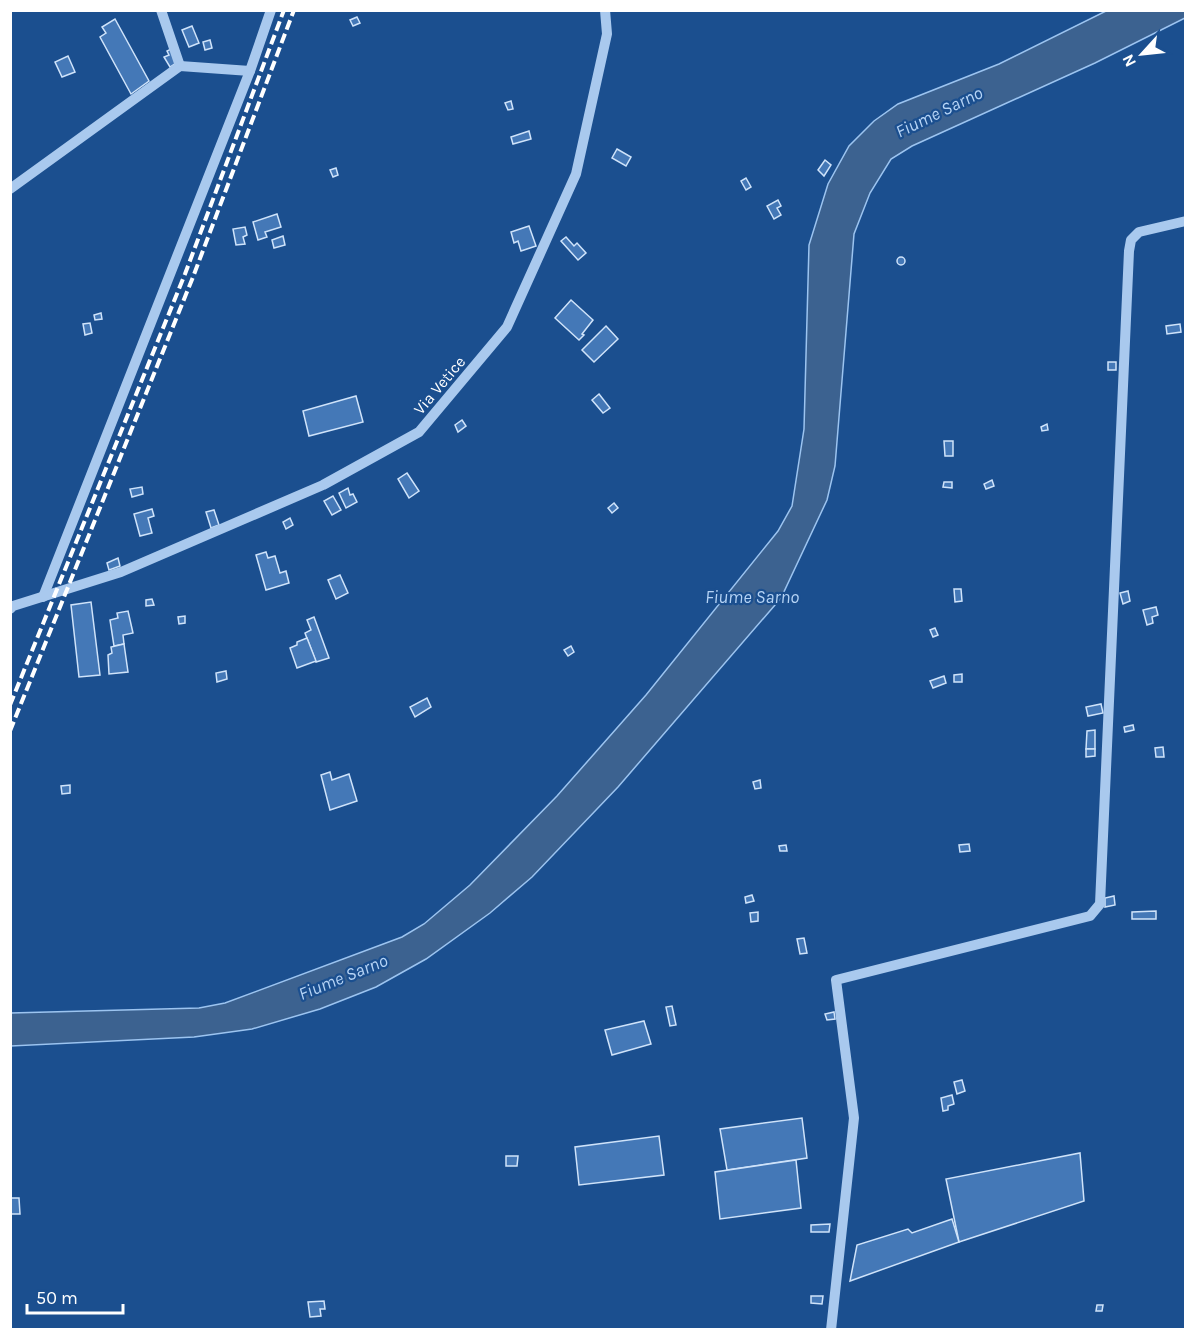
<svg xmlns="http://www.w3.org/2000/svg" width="1196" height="1340" font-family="Karla,sans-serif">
<rect width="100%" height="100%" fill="#1b4f8f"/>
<!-- water -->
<polygon fill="#3c6290" stroke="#9cc4f0" stroke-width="1.5" points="1108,10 1185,11 1185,18 1095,63 912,146 891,159 870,193 854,234 835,466 827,500 781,598 618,787 532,877 490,913 426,959 376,987 320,1009 252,1029 194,1037 11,1046 11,1013 199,1008 225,1003 402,937 424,924 470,885 557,796 646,695 778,531 792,506 804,429 809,245 828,184 849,146 874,121 898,104 999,64"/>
<!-- building -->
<g fill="#4478b7" stroke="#cfe3fa" stroke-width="1.5">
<polygon points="357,17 360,23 353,26 350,20"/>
<polygon points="115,19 149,81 131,94 100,37 106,33 102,27"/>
<polygon points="192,26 199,43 189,47 182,30"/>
<polygon points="210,40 212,48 205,50 203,42"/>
<polygon points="171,49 176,63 170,67 164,57 169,55 167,51"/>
<polygon points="68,56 75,72 62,77 55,62"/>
<polygon points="511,101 513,109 508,110 505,103"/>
<polygon points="529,131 531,139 513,144 511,137"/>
<polygon points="617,149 631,157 626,166 612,158"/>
<polygon points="825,160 831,165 824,176 818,170"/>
<polygon points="336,168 338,175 333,177 330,170"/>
<polygon points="746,178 751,187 746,190 741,181"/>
<polygon points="778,200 781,206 777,208 781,215 774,219 767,206"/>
<polygon points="277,214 281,227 265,232 267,237 258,240 253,222"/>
<polygon points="529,226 536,246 521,251 518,241 514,243 511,232"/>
<polygon points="245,227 247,235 243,237 245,244 236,245 233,229"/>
<polygon points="283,236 285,245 274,248 272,240"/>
<polygon points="566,237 574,246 577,243 586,253 578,260 561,241"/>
<circle cx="901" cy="261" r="4"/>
<polygon points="571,300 593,320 582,334 584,335 579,340 555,318"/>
<polygon points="101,313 102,319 95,320 94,315"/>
<polygon points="90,323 92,333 85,335 83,324"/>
<polygon points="1180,324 1181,332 1167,334 1166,326"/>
<polygon points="606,326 618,339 594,362 582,350"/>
<rect x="1108" y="362" width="8" height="8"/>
<polygon points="599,394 610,408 603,413 592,400"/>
<polygon points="356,396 363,422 309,436 303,411"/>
<polygon points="462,420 466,426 458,432 455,425"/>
<polygon points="1047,424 1048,430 1042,431 1041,427"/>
<polygon points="944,441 953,441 953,456 945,456"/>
<polygon points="407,473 419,491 409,498 398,479"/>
<polygon points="992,480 994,486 986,489 984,484"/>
<polygon points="944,482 952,482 952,488 943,487"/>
<polygon points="142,487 143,494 132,497 130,489"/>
<polygon points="348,488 350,495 353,494 357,502 346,508 339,493"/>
<polygon points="333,496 341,510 332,515 324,501"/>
<polygon points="614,503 618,508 612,513 608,508"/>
<polygon points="152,509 154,516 148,518 152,533 140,536 134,514"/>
<polygon points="214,510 219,525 211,528 206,512"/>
<polygon points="290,518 293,525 286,529 283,522"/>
<polygon points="266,552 268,558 275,556 280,573 286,571 289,583 266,590 256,555"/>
<polygon points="118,558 120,566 109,570 107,563"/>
<polygon points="340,575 348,593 336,599 328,580"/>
<polygon points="954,589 961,589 962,601 955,602"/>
<polygon points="1128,591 1130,601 1123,604 1120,593"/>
<polygon points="152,599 154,605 146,606 146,600"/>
<polygon points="91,602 100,675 79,677 71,605"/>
<polygon points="1156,607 1158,615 1152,617 1153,623 1147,625 1143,610"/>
<polygon points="128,611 133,633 123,635 124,644 114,646 110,620 118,618 117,613"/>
<polygon points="185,616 185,623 179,624 178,617"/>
<polygon points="314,617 329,658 316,662 305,633 311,630 307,620"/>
<polygon points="935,628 938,635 933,637 930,630"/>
<polygon points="307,638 316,661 297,668 290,648 297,645 297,642"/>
<polygon points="124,644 128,672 109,674 108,655 112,653 111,647"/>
<polygon points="571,646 574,652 568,656 564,650"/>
<polygon points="226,671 227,679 217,682 216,673"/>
<polygon points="962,674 962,682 954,682 954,675"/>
<polygon points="944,676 946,683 933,688 930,681"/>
<polygon points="427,698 431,707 415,717 410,707"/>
<polygon points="1101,704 1103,713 1088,716 1086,707"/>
<polygon points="1133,725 1134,730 1125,732 1124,727"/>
<polygon points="1095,730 1095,749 1086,749 1087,731"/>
<polygon points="1163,747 1164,757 1156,757 1155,748"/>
<polygon points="1086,749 1095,749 1095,756 1086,757"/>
<polygon points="330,772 332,780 349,774 357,801 330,810 321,775"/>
<polygon points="760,780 761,788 755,789 753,782"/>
<polygon points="70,785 70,793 62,794 61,786"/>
<polygon points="969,844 970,851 960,852 959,845"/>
<polygon points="786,845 787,851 780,851 779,846"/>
<polygon points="752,895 754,901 746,903 745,897"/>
<polygon points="1114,896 1115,905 1105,907 1105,898"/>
<polygon points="1156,911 1156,919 1132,919 1132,912"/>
<polygon points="758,912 758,921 751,922 750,913"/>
<polygon points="804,938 807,953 800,954 797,939"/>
<polygon points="672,1006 676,1025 670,1026 666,1007"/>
<polygon points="834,1012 835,1019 827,1020 825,1014"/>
<polygon points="644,1021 651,1044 612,1055 605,1030"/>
<polygon points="962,1080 965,1091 957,1094 954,1082"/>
<polygon points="952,1095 954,1104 948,1106 948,1110 943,1111 941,1098"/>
<polygon points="802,1118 807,1158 727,1170 720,1129"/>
<polygon points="659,1136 664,1175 579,1185 575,1147"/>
<polygon points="1080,1153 1084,1201 959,1242 946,1179"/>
<polygon points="506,1156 518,1156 517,1166 506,1166"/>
<polygon points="796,1160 801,1208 720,1219 715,1172"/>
<polygon points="10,1198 19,1198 20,1214 10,1214"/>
<polygon points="952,1219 959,1242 850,1281 857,1245 908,1229 912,1233"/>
<polygon points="830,1224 829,1232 811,1232 811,1225"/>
<polygon points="811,1296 823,1296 822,1304 811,1303"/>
<polygon points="324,1301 325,1309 320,1309 321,1316 310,1317 308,1302"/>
<polygon points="1097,1305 1103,1305 1102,1311 1096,1311"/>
</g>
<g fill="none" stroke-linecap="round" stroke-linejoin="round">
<!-- minor -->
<g stroke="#a9c9ee" stroke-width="10">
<polyline points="180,66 250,71"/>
<polyline points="10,189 180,66 161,10"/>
<polyline points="43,597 250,71 271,10"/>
<polyline points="10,609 13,606 121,572 323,485 419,432 507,327 576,174 607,34 605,10"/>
<polyline points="831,1330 854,1118 836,980 1090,916 1100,904 1129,251 1131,240 1139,232 1186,221"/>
</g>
<!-- rail -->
<g stroke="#fff" stroke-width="4" stroke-dasharray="10 4.5" stroke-linecap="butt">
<polyline points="10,705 185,274 284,10"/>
<polyline points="10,731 193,277 294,10"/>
</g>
</g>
<g text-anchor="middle" stroke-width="4.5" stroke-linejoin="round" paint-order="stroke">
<!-- street labels -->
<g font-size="16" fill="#fff" stroke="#1b4f8f">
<text transform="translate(439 385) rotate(-50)" y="6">Via Vetice</text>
</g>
<!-- water labels -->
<g font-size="18" font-style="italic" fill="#b5d3f5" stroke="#1b4f8f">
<text transform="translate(939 112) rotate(-26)" y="6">Fiume Sarno</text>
<text x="752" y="603">Fiume Sarno</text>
<text transform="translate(343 977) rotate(-22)" y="6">Fiume Sarno</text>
</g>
</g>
<!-- border -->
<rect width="1196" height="1340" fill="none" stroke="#ffffff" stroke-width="24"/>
<!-- north arrow -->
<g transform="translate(1142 54) rotate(243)" stroke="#1b4f8f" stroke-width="4.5" paint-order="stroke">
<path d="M0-4.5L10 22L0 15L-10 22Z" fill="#ffffff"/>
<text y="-9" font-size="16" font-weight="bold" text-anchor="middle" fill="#ffffff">N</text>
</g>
<!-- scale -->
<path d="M27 1304v9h96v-9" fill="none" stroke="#ffffff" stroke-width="3"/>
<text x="36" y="1304" font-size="18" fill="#ffffff" stroke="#1b4f8f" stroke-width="4.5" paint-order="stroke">50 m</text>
</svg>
